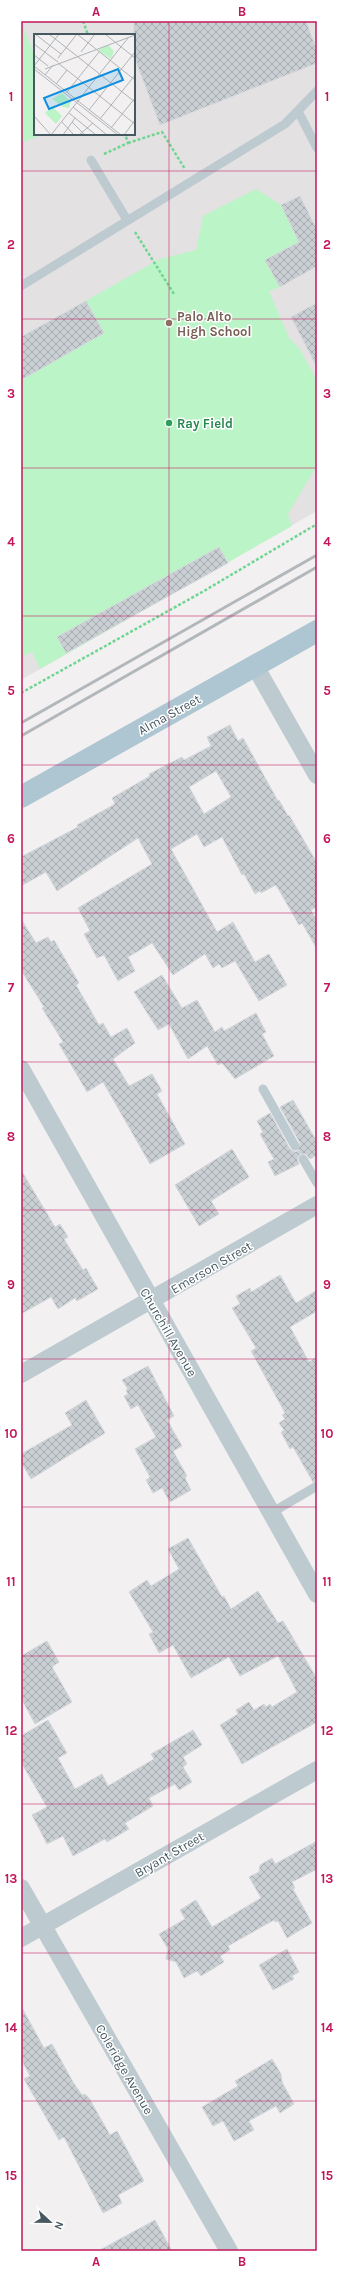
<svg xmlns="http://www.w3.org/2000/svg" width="338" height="2272" font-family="Karla,sans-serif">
<defs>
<pattern id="building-cross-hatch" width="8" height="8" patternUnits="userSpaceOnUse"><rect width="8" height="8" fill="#cacfd3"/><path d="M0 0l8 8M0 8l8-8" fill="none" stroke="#a6abaf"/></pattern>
</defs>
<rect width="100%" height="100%" fill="#f3f0f1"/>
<!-- education -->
<path fill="#e4e1e3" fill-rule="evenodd" d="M 21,21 L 317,21 L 317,511 L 21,680 ZM 35,35 L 134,35 L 134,134 L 35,134 Z"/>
<!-- green -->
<g fill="#bbf4c7">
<polygon points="21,21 35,57 35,134 44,134 21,143"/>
<polygon points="256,189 281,205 299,242 265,260 280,287 269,291 289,338 300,349 317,381 317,465 288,514 292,526 40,669 32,652 21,657 21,337 160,259 196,250 203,216"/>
</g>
<!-- building -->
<g fill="url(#building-cross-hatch)" stroke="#d4d8dc" fill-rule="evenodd">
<polygon points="134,21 306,21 317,51 317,63 160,125 134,56"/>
<polygon points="300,196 317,230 317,266 280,287 265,260 299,242 281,205"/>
<polygon points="86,301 104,333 21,380 21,337"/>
<polygon points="317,303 317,367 291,317"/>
<polygon points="219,547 228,563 66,653 57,637"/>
<path d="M 230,725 L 238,741 L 243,738 L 278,801 L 279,800 L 288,816 L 289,815 L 317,863 L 317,907 L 311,910 L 317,921 L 317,949 L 302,923 L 299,925 L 276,885 L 261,893 L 260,891 L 255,894 L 244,874 L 242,875 L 222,837 L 204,847 L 197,834 L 171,849 L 217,932 L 233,922 L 255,962 L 269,954 L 287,985 L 259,1001 L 235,961 L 222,968 L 219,964 L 213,968 L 205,954 L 173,975 L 152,943 L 128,957 L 135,971 L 118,981 L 104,955 L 97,958 L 84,934 L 90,931 L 78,908 L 152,864 L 138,838 L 57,891 L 46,872 L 21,886 L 21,857 L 78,827 L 77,825 L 115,804 L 112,798 L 150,776 L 149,774 L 182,757 L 184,760 L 211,746 L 207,737 ZM 216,771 L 231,797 L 204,814 L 189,787 Z"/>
<polygon points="21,919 36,943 48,937 51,942 54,940 79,983 76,985 99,1025 103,1023 111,1037 127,1028 135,1043 113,1059 129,1086 152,1074 162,1091 157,1094 185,1144 150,1164 103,1082 87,1092 59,1044 63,1042 42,1008 44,1007 21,970"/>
<polygon points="162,975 182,1008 197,1000 215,1032 222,1027 224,1031 256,1013 266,1032 262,1034 274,1056 235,1079 222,1063 218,1065 207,1046 188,1059 169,1024 158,1030 134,992"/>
<polygon points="293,1100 317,1142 317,1155 310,1159 306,1154 300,1154 297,1159 299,1164 275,1176 268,1162 274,1159 260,1134 263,1132 257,1121 270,1113 290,1149 295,1152 298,1151 300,1143 280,1107"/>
<polygon points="232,1149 249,1177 211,1201 219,1214 199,1226 175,1185"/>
<polygon points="21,1170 55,1227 60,1224 68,1237 64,1239 83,1270 86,1268 98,1289 77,1301 75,1298 58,1309 51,1297 21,1314"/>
<polygon points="280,1275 296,1303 317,1290 317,1311 290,1327 309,1362 317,1357 317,1480 313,1482 293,1447 290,1449 281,1432 284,1430 279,1423 285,1419 282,1415 285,1413 251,1351 256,1348 232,1308 240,1304 236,1296 250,1288 251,1292"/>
<polygon points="148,1366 174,1416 167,1420 182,1446 173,1451 187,1476 185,1478 191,1490 170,1502 162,1488 153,1493 146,1480 150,1477 135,1449 156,1437 138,1405 131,1409 124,1396 128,1394 126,1390 128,1389 122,1380"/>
<polygon points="86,1400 105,1433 31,1479 21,1462 21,1454 72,1425 65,1413"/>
<polygon points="188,1538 222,1597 224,1596 231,1609 258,1591 278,1623 283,1621 317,1679 317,1722 242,1764 220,1725 238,1714 236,1710 249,1702 254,1710 264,1704 266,1707 270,1704 272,1707 297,1692 278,1656 240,1676 229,1657 191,1678 173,1645 159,1653 149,1634 153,1632 129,1592 147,1580 151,1586 179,1569 168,1549"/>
<polygon points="47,1641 59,1662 52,1667 72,1702 35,1724 21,1698 21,1656"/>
<polygon points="48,1720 67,1753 58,1758 75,1789 102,1774 108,1786 154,1759 151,1754 193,1730 202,1745 183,1757 187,1764 183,1767 192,1782 179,1790 175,1784 149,1798 153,1806 125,1823 129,1829 107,1842 105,1839 73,1856 63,1836 47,1844 32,1815 47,1807 21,1762 21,1736"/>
<polygon points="317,1841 317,1869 292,1882 295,1888 293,1889 312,1923 287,1938 278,1921 275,1922 274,1920 228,1946 230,1950 220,1956 224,1962 201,1976 197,1971 184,1978 176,1962 166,1959 168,1949 159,1934 185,1919 180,1910 196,1900 212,1927 261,1898 249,1877 259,1872 260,1865 272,1858 275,1864"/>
<polygon points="287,1949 299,1972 292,1976 294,1979 273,1990 259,1965"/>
<polygon points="21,2006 44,2048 52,2044 73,2082 82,2095 85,2094 89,2098 110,2135 117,2131 144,2181 118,2195 122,2203 103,2213 64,2137 59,2140 24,2079 30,2076 21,2059"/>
<polygon points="272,2059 281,2074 282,2082 294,2104 280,2113 276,2106 249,2121 254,2130 234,2141 223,2121 213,2126 202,2107 238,2086 235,2081"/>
<polygon points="155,2220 172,2251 98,2251"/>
</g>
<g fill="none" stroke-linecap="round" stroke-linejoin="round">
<!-- path -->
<g stroke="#6fd692" stroke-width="2.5" stroke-dasharray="3 2" stroke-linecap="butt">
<polyline points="83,21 88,35"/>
<polyline points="128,143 162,132 185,169"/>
<polyline points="104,154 128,143 125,134"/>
<polyline points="135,232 174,294"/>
<polyline points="21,693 204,591 317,524"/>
</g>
<!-- lane -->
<g stroke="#bdcbd1" stroke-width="9">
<polyline points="298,111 317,148"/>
<polyline points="91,160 127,220"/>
<polyline points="21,286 285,124 317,91"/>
<polyline points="263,1089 295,1146"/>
<polyline points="303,1159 317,1183"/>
<polyline points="271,1513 317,1486"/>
</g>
<!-- street -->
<g stroke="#bdcbd1" stroke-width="18">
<polyline points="255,666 317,775"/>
<polyline points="21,1069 317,1594"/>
<polyline points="21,1374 317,1205"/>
<polyline points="21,1888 229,2251"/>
<polyline points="21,1938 317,1770"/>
</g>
<!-- primary -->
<polyline stroke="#adc6d2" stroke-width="22" points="21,797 317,631"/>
<!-- rail -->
<g stroke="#b2b7bb" stroke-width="3">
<polyline points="21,723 317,555"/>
<polyline points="21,736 317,567"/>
</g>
</g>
<!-- grid -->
<path fill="none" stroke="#c2185b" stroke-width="1" stroke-opacity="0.55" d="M 169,21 L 169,2251M 21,171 L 317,171M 21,319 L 317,319M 21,468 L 317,468M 21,616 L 317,616M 21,765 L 317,765M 21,913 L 317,913M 21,1062 L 317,1062M 21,1210 L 317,1210M 21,1359 L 317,1359M 21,1507 L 317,1507M 21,1656 L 317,1656M 21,1804 L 317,1804M 21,1953 L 317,1953M 21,2101 L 317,2101"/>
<!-- markers -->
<circle fill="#8d6e63" stroke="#fff" stroke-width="1.5" cx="169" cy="323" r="4"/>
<circle fill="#2e9e5b" stroke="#fff" stroke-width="1.5" cx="169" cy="423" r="4"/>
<g text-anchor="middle" stroke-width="3" stroke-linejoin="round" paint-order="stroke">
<!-- education labels -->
<g font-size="13" font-weight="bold" fill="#785e54" stroke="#fff" text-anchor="start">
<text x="177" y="321">Palo Alto<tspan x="177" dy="15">High School</tspan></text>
</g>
<!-- leisure labels -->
<g font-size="13" font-weight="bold" fill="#27864d" stroke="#fff" text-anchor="start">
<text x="177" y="428">Ray Field</text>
</g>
<!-- street labels -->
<g font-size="13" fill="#465860" stroke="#fff">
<text transform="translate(169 714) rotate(-29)" y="5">Alma Street</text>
<text transform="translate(211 1267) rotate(-30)" y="5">Emerson Street</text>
<text transform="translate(169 1332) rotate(60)" y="5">Churchill Avenue</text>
<text transform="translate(169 1854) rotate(-30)" y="5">Bryant Street</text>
<text transform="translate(125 2069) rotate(60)" y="5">Coleridge Avenue</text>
</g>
</g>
<!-- overview -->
<g transform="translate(34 34)">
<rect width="101" height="101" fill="#f3f0f1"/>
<path d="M 28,59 L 37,68 L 35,74 L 29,73 L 18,65 ZM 18,72 L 28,82 L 22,90 L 11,79 Z" fill="#bbf4c7"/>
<path d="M 74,11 L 80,17 L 77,25 L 64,16 Z" fill="#bbf4c7"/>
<path fill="none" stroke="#aeb3b7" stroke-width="1" d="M 1,0 L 27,20M 15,0 L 101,68M 71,0 L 101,24M 0,10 L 24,28M 47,18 L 61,0M 0,21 L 14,32M 24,24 L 43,0 L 101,46M 24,29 L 101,90M 0,32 L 25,0M 0,32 L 87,101M 0,35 L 84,101M 11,35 L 101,1M 11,41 L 19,31M 22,50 L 33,36M 33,58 L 65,18M 39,73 L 73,101M 55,76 L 101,18M 35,79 L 62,101M 0,82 L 17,101M 66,85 L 101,41M 28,88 L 40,101M 38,88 L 51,101M 77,94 L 101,64M 17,101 L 94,4M 29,101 L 41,84M 45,101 L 59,89M 90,101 L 101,86"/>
<path fill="#108ee0" fill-opacity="0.15" stroke="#108ee0" stroke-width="2" d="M 84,35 L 89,46 L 15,75 L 10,64 Z"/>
<rect width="101" height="101" fill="none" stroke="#465860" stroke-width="2"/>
</g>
<!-- border -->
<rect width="338" height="2272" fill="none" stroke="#ffffff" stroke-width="44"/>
<!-- north arrow -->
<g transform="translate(50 2222) rotate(112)" stroke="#ffffff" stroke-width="3" paint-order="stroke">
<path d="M0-3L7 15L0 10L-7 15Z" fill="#465860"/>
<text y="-6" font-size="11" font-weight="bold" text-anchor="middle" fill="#465860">N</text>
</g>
<rect x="22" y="22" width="294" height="2228" fill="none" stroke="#c2185b" stroke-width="1.5"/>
<g font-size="13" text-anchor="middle" font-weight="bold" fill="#c2185b">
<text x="96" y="16">A</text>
<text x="242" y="16">B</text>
<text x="11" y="101">1</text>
<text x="327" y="101">1</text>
<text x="11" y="249">2</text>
<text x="327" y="249">2</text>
<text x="11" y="398">3</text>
<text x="327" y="398">3</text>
<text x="11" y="546">4</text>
<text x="327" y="546">4</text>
<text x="11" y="695">5</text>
<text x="327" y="695">5</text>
<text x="11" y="843">6</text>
<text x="327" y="843">6</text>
<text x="11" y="992">7</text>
<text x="327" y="992">7</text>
<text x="11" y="1141">8</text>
<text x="327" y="1141">8</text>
<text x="11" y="1289">9</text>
<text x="327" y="1289">9</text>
<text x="11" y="1438">10</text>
<text x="327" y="1438">10</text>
<text x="11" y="1586">11</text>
<text x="327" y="1586">11</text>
<text x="11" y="1735">12</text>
<text x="327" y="1735">12</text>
<text x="11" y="1883">13</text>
<text x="327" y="1883">13</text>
<text x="11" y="2032">14</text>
<text x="327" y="2032">14</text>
<text x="11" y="2180">15</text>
<text x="327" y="2180">15</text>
<text x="96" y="2266">A</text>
<text x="242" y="2266">B</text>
</g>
</svg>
